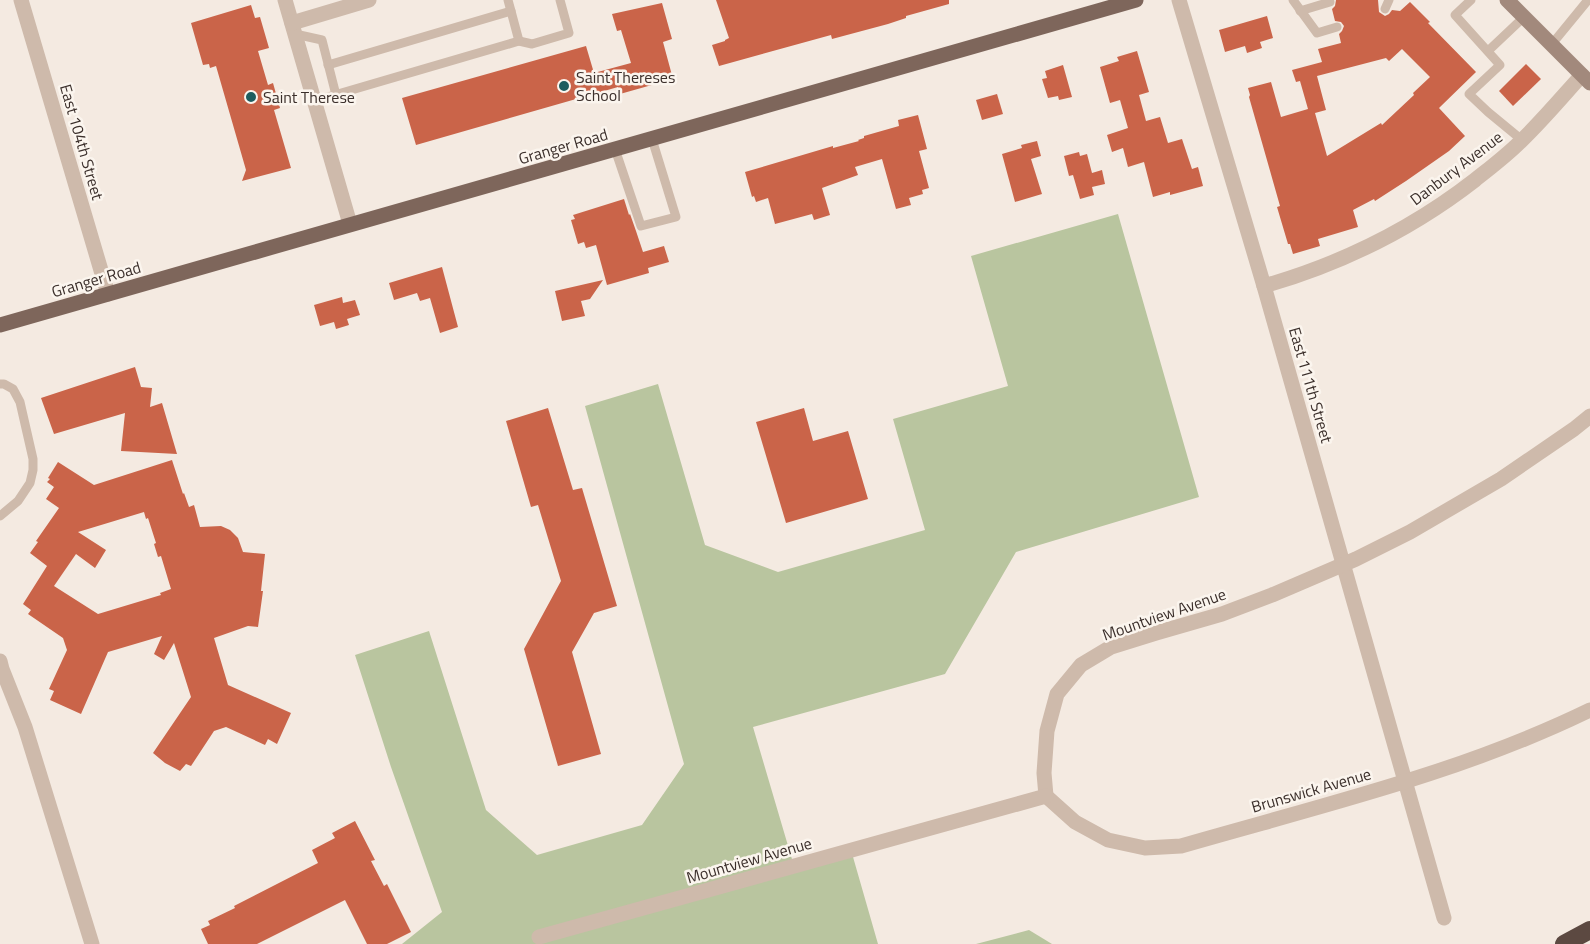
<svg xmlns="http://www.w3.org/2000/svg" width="1590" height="944" font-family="'Titillium Web',sans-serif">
<rect width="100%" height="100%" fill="#f4eae1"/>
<!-- green -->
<g fill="#b9c59f">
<polygon points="1118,214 1199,497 1016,552 945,674 753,727 794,866 851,850 878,944 402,944 442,912 391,767 355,655 429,631 486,810 537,855 642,825 684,764 585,406 658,384 705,545 778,572 925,530 893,419 1008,386 971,256"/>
<polygon points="1029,930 1052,944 976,944"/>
</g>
<!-- building -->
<g fill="#ca6449" fill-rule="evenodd">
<polygon points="716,0 949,0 949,4 906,16 906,18 888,24 832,39 831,35 719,66 712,45 725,41 725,40 729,38"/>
<path d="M 1336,0 L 1378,0 L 1379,12 L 1385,16 L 1389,14 L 1392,10 L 1400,11 L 1410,2 L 1430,22 L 1428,23 L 1476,72 L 1439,108 L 1465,136 L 1449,151 L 1406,181 L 1375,201 L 1374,199 L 1353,210 L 1358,227 L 1318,239 L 1320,246 L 1293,254 L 1290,244 L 1288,244 L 1277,207 L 1280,206 L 1249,97 L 1250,95 L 1248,88 L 1271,82 L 1281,117 L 1308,109 L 1300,81 L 1296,82 L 1292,70 L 1322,62 L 1318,49 L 1341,43 L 1339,34 L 1342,31 L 1344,26 L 1341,22 L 1335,21 L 1332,9 L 1335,6 ZM 1402,49 L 1430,77 L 1413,93 L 1414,95 L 1382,125 L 1381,123 L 1327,156 L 1315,113 L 1326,110 L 1317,76 L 1386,58 L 1389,61 Z"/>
<polygon points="662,3 672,39 663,42 673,79 620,94 618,87 416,145 402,98 586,46 594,73 631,63 621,30 617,31 612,14"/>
<polygon points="251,5 255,18 260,17 269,48 258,51 268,85 273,83 280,108 274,110 291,168 242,181 246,170 216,66 210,68 209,64 203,65 191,23"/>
<polygon points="1267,16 1273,38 1260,42 1262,48 1247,53 1245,46 1225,52 1219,30"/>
<polygon points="1137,51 1149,92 1139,95 1146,121 1160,117 1168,143 1182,139 1192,169 1198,167 1203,186 1170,195 1170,192 1153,197 1144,162 1128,167 1123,148 1112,152 1107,135 1128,128 1120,100 1110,103 1100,67 1119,61 1117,57"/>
<polygon points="1526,64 1541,79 1513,106 1499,91"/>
<polygon points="1063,65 1072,97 1059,100 1058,96 1048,98 1042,79 1047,78 1045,71"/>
<polygon points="997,94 1003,114 982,120 976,100"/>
<polygon points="918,115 927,149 919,151 929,188 922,190 923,194 909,198 911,205 896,209 882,159 855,167 858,175 822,188 830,215 814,220 812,214 775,224 768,198 756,202 754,196 752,197 745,172 833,146 833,148 859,141 858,140 864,138 864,136 899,126 898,120"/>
<polygon points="1037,141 1041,156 1031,159 1042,194 1015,202 1002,154 1022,148 1021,145"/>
<polygon points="1079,152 1080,156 1087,154 1092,173 1102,170 1105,184 1092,187 1094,195 1080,199 1073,175 1069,176 1064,156"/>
<polygon points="624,199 629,215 630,214 636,231 643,252 664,246 669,262 648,268 649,273 607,285 596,245 586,248 584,242 578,244 571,220 575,219 573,215"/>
<polygon points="442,267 458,327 440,333 430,298 420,301 417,293 394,300 389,283"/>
<polygon points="603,280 590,299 581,301 585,316 562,321 555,291"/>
<polygon points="342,297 343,303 355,300 360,315 347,319 349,325 336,329 334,322 320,326 314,305"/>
<polygon points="135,367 141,387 152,388 150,407 162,403 177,454 121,451 125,413 54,434 41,398"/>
<polygon points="548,408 573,490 582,488 617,606 594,613 572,652 601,754 558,766 524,649 561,581 538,505 531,507 506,421"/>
<polygon points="804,408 813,441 848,431 868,499 786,523 756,422"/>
<path d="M 172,460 L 183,494 L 184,493 L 189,507 L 194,505 L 200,527 L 221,526 L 230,530 L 238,538 L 243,552 L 265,554 L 261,591 L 263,591 L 258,627 L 248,626 L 214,638 L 228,685 L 291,713 L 277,744 L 268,739 L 265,745 L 226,727 L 214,731 L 191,766 L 186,764 L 180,771 L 165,763 L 153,753 L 191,697 L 174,643 L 164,660 L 154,654 L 162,636 L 108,652 L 81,714 L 50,700 L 54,691 L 49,689 L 67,650 L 63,638 L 28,614 L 31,610 L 23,604 L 47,566 L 30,553 L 38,542 L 36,541 L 59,508 L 46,499 L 54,487 L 47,482 L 50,479 L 48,478 L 58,462 L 94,485 ZM 144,512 L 146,519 L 148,518 L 156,543 L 154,544 L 158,557 L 161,556 L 171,589 L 160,593 L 161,595 L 98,614 L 54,586 L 76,554 L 95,568 L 106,550 L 78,532 Z"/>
<polygon points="355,821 375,860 371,861 384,886 387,884 411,932 387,944 367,944 345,900 257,944 208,944 201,929 210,925 208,921 235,908 234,906 318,863 312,850 335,838 332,833"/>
</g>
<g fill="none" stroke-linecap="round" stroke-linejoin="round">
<!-- service -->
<g stroke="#cebaab" stroke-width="9">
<polyline points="1293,0 1317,33 1337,27"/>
<polyline points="1471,0 1455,15 1500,65 1469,94 1488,112 1522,140"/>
<polyline points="1385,9 1389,0"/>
<polyline points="1300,11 1330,2"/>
<polyline points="295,34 322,40 336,95"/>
<polyline points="519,41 532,44 569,33 560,0"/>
<polyline points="1552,44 1588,0"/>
<polyline points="1488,51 1524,17"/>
<polyline points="328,65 511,11"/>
<polyline points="314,101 519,41 508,0"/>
<polyline points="615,149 641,226 676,217 652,139"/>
<polyline points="0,384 4,384 13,389 20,402 33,459 33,470 30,483 18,501 0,516"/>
</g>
<!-- minor -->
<g stroke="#cebaab" stroke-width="15">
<polyline points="21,0 108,294"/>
<polyline points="285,0 350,224"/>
<polyline points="1179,0 1264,286 1444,918"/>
<polyline points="292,23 369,0"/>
<path d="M 1264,286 C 1341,264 1412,229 1475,180 C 1490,168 1506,156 1520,142 C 1542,121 1562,97 1582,75"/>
<polyline points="0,661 2,669 25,727 92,944"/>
<polyline points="1046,796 1044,773 1047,731 1057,694 1081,665 1111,647 1156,633 1222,614 1272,595 1356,559 1410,532 1501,479 1574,429 1590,416"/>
<path d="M 1046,796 L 1075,822 L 1108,840 L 1145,848 L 1181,846 C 1319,806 1461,773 1590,710"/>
<polyline points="539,937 1046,796"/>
</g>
<!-- secondary -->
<polyline stroke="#a2897c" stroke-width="15" points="1507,0 1590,83"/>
<!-- primary -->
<polyline stroke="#7e665b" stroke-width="15" points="0,325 1136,0"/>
<!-- motorway -->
<polyline stroke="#5c4941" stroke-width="18" points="1564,944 1590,930"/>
</g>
<!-- markers -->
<g fill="#1e5d5f" stroke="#fbf5ee" stroke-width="2">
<circle cx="564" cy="86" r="6"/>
<circle cx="251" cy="97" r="6"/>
</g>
<g text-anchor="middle" stroke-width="5" stroke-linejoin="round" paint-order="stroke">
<!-- poi labels -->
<g font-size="16" fill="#3b2f2b" stroke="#fbf5ee" text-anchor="start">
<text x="576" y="83">Saint Thereses<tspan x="576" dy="18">School</tspan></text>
<text x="263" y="103">Saint Therese</text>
</g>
<!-- street labels -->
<g font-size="16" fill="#3b2f2b" stroke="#fbf5ee">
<text transform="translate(82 142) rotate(74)" y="6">East 104th Street</text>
<text transform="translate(563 146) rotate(-16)" y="6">Granger Road</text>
<text transform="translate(1456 168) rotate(-37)" y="6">Danbury Avenue</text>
<text transform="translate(96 279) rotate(-16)" y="6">Granger Road</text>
<text transform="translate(1311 385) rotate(74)" y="6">East 111th Street</text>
<text transform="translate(1164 614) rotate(-19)" y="6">Mountview Avenue</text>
<text transform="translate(1311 790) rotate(-16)" y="6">Brunswick Avenue</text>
<text transform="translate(749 860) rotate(-16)" y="6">Mountview Avenue</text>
</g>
</g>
</svg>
